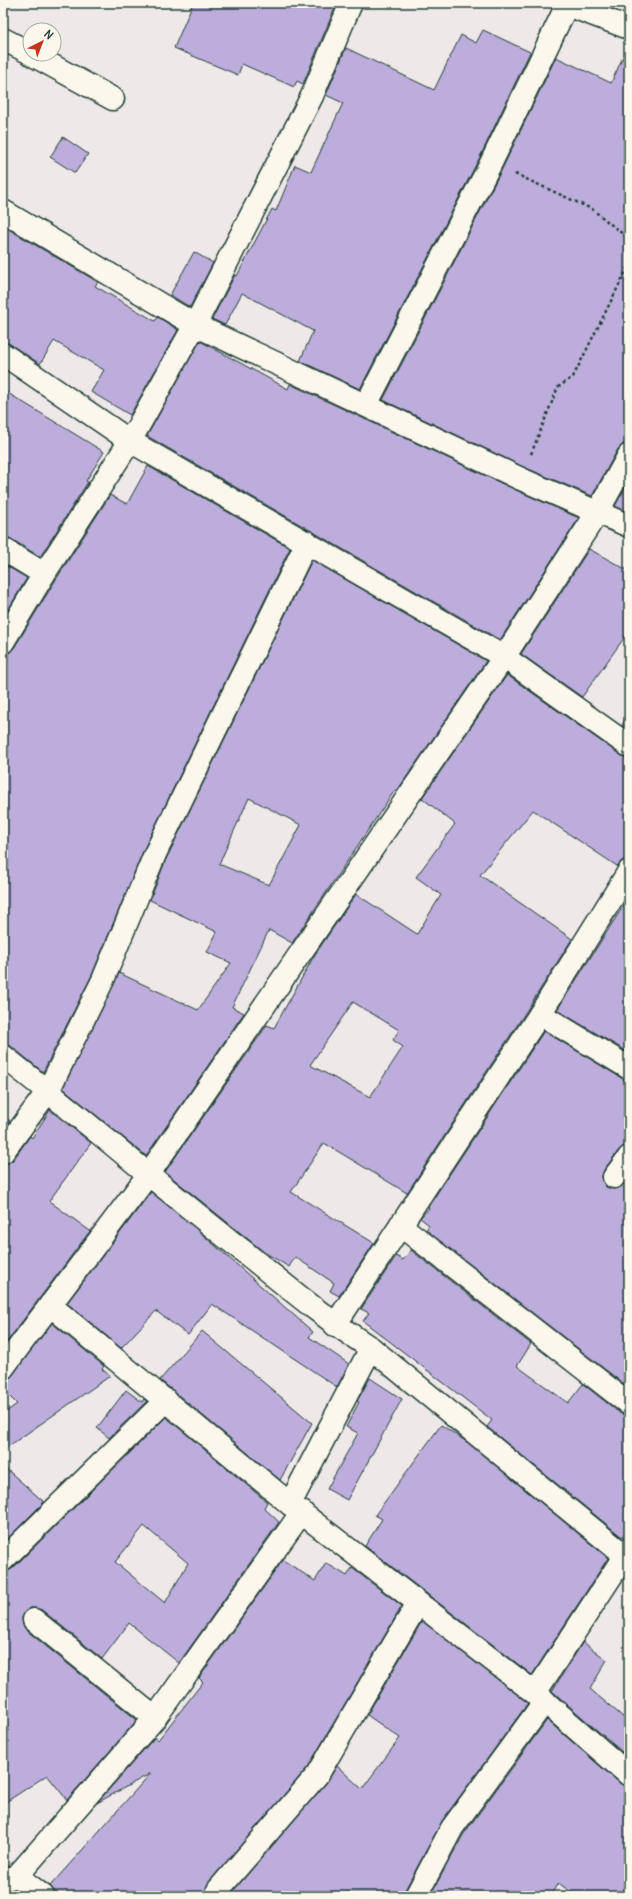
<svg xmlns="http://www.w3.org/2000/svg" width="632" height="1899" font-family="Delius,sans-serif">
<rect width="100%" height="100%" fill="#efe8e9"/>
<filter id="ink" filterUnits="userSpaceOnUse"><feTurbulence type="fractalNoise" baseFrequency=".025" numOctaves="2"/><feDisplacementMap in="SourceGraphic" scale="8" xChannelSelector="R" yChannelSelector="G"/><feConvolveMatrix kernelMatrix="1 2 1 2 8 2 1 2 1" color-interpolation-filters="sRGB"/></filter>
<g filter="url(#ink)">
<!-- building -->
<g fill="#bdaddd" stroke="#1f3d34" fill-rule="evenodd">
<polygon points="193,3 337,3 303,84 297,81 294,87 242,64 238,75 174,48"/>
<polygon points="483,30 530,52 480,157 360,389 300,361 313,331 242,293 225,325 212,319 235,275 237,276 272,209 276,211 295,165 311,172 343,103 326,95 346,48 434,90 461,35 476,43"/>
<polygon points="629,44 629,443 623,444 618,449 592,496 526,468 383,400 502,169 556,57 611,83"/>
<polygon points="63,137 88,154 75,173 50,157"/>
<polygon points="3,226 98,282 95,286 155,321 158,317 178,330 130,415 91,392 104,370 54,341 40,364 10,344 3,342"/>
<polygon points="194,252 213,263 190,307 170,295"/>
<polygon points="200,341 288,389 290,384 516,490 579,518 500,640 147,436"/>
<polygon points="3,390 104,452 86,481 88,482 40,557 10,538 3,537"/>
<polygon points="148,466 290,548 144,849 92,975 43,1072 11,1046 3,1044 3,654 9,653 14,648 55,581 110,495 127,504"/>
<polygon points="629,481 629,512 615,506"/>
<polygon points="589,549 629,571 629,631 582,697 521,654"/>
<path d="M 312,560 L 486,661 L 397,791 L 395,790 L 292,943 L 269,930 L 232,1007 L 244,1013 L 146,1156 L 63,1088 L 119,973 L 198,1010 L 231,963 L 207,952 L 217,932 L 150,900 L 166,859 ZM 249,798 L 301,825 L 269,885 L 219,864 Z"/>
<polygon points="3,564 27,578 3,618"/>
<path d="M 507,675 L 622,756 L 629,758 L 629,859 L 623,860 L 617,866 L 533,810 L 480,875 L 572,939 L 529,1007 L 407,1193 L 324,1143 L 291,1192 L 374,1243 L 339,1296 L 330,1291 L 334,1283 L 295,1257 L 289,1267 L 264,1252 L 165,1172 L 267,1025 L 274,1028 L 314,956 L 356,894 L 417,934 L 441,895 L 416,877 L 455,824 L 422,798 ZM 353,1002 L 399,1030 L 393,1040 L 403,1047 L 370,1097 L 310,1065 Z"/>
<polygon points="629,713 629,731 622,725"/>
<polygon points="629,897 629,1053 557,1010"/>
<polygon points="544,1031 623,1079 629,1080 629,1145 624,1146 619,1150 604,1170 602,1176 603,1182 606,1187 613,1189 619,1188 629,1178 629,1388 426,1230 429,1225 420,1218 429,1208 428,1207"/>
<polygon points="50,1110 91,1143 49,1201 90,1231 3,1347 3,1164 8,1163 13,1160 30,1136 32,1138"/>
<polygon points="3,1115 10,1121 3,1131"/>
<polygon points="151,1192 193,1226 313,1332 309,1337 349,1364 337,1387 212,1304 188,1335 156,1311 121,1348 67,1303"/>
<polygon points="411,1250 531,1344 517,1366 568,1403 583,1384 621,1414 629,1416 629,1528 622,1537 487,1427 492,1420 363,1321 369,1313 361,1309 396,1256 403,1260"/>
<polygon points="52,1323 104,1366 102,1369 110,1376 3,1450 3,1414 17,1404 3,1390 3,1387"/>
<polygon points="202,1331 312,1423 280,1480 160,1380"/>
<polygon points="370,1378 402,1399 347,1500 327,1489 358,1433 346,1427 359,1402 357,1401"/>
<polygon points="126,1390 142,1402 144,1399 147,1401 109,1438 97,1428"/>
<path d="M 166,1417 L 267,1502 L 264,1508 L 279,1522 L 179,1663 L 129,1623 L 102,1659 L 42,1610 L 36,1608 L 30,1608 L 25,1612 L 22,1618 L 23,1625 L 26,1630 L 137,1720 L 67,1800 L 47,1775 L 3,1804 L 3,1572 L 12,1569 ZM 144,1526 L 188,1563 L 165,1603 L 115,1562 Z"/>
<polygon points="441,1425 467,1442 608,1558 532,1675 365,1546 382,1519 375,1515"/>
<polygon points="3,1466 44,1502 6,1540 3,1537"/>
<polygon points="283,1560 315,1581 326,1563 347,1576 352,1568 402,1606 308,1767 209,1882 206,1888 207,1896 55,1896 54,1891 50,1886 151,1773 97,1803 155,1737 158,1740 203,1682 199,1678"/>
<polygon points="422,1621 528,1703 442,1821 405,1890 404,1896 229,1896 327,1782 337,1766 362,1789 400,1738 367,1715"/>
<polygon points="583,1642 607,1660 590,1689 629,1722 629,1758 552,1691"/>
<polygon points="547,1720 621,1784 629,1787 629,1896 577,1896 558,1883 550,1896 430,1896 463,1835"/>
</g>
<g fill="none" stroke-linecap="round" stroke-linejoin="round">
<defs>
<g id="street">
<polyline points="3,39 30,53"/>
<polyline points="31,54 113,99"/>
<polyline points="3,211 195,325 521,479 629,526"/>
<polyline points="3,354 130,441 504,657 629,746"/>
<polyline points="366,405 491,163 567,5"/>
<polyline points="3,549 44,574"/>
<polyline points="3,642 44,574 130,441 195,325 312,96 351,3"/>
<polyline points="540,1014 629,1068"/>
<path d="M 3,1056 C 84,1119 162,1187 243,1251 C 285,1285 325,1319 371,1348 L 629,1559"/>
<polyline points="3,1152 48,1091 103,980 155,854 307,542"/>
<polyline points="614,1177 629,1157"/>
<polyline points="400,1225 629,1404"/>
<polyline points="50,1305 290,1504 535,1693 629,1775"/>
<polyline points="335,1325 540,1014 629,871"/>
<polyline points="3,1368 148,1175 504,657 597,513 629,455"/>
<polyline points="290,1504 371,1348"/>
<polyline points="3,1560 166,1400"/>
<polyline points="34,1620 155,1718"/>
<polyline points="535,1693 629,1549"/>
<polyline points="17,1876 43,1896"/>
<polyline points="3,1880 17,1876 155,1718 302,1512"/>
<polyline points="218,1890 318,1774 418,1603"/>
<polyline points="416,1896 452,1828 545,1701"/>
</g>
<polyline id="primary" points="562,3 629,28"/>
</defs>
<!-- street casing -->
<use href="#street" stroke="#1f3d34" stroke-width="25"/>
<!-- primary casing -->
<use href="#primary" stroke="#1f3d34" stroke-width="25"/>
<!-- path -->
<g stroke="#1f3d34" stroke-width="2.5" stroke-dasharray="3 3" stroke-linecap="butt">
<polyline points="515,174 592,209 629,239"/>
<polyline points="531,454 558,387 573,377 629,265"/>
</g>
<!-- street -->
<use href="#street" stroke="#fbf7ec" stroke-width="22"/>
<!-- primary -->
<use href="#primary" stroke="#fbf7ec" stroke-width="22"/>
</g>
</g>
<!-- margin -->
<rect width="632" height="1899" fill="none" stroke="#fbf7ec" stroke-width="16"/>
<rect x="8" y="8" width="616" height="1883" fill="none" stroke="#1f3d34" stroke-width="1.5" filter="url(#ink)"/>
<!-- north arrow -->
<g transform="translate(42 42) rotate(42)"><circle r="19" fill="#fbf7ec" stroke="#a3ada2"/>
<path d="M0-3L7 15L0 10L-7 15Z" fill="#c8321e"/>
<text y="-6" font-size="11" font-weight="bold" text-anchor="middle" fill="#1f3d34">N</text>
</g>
</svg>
